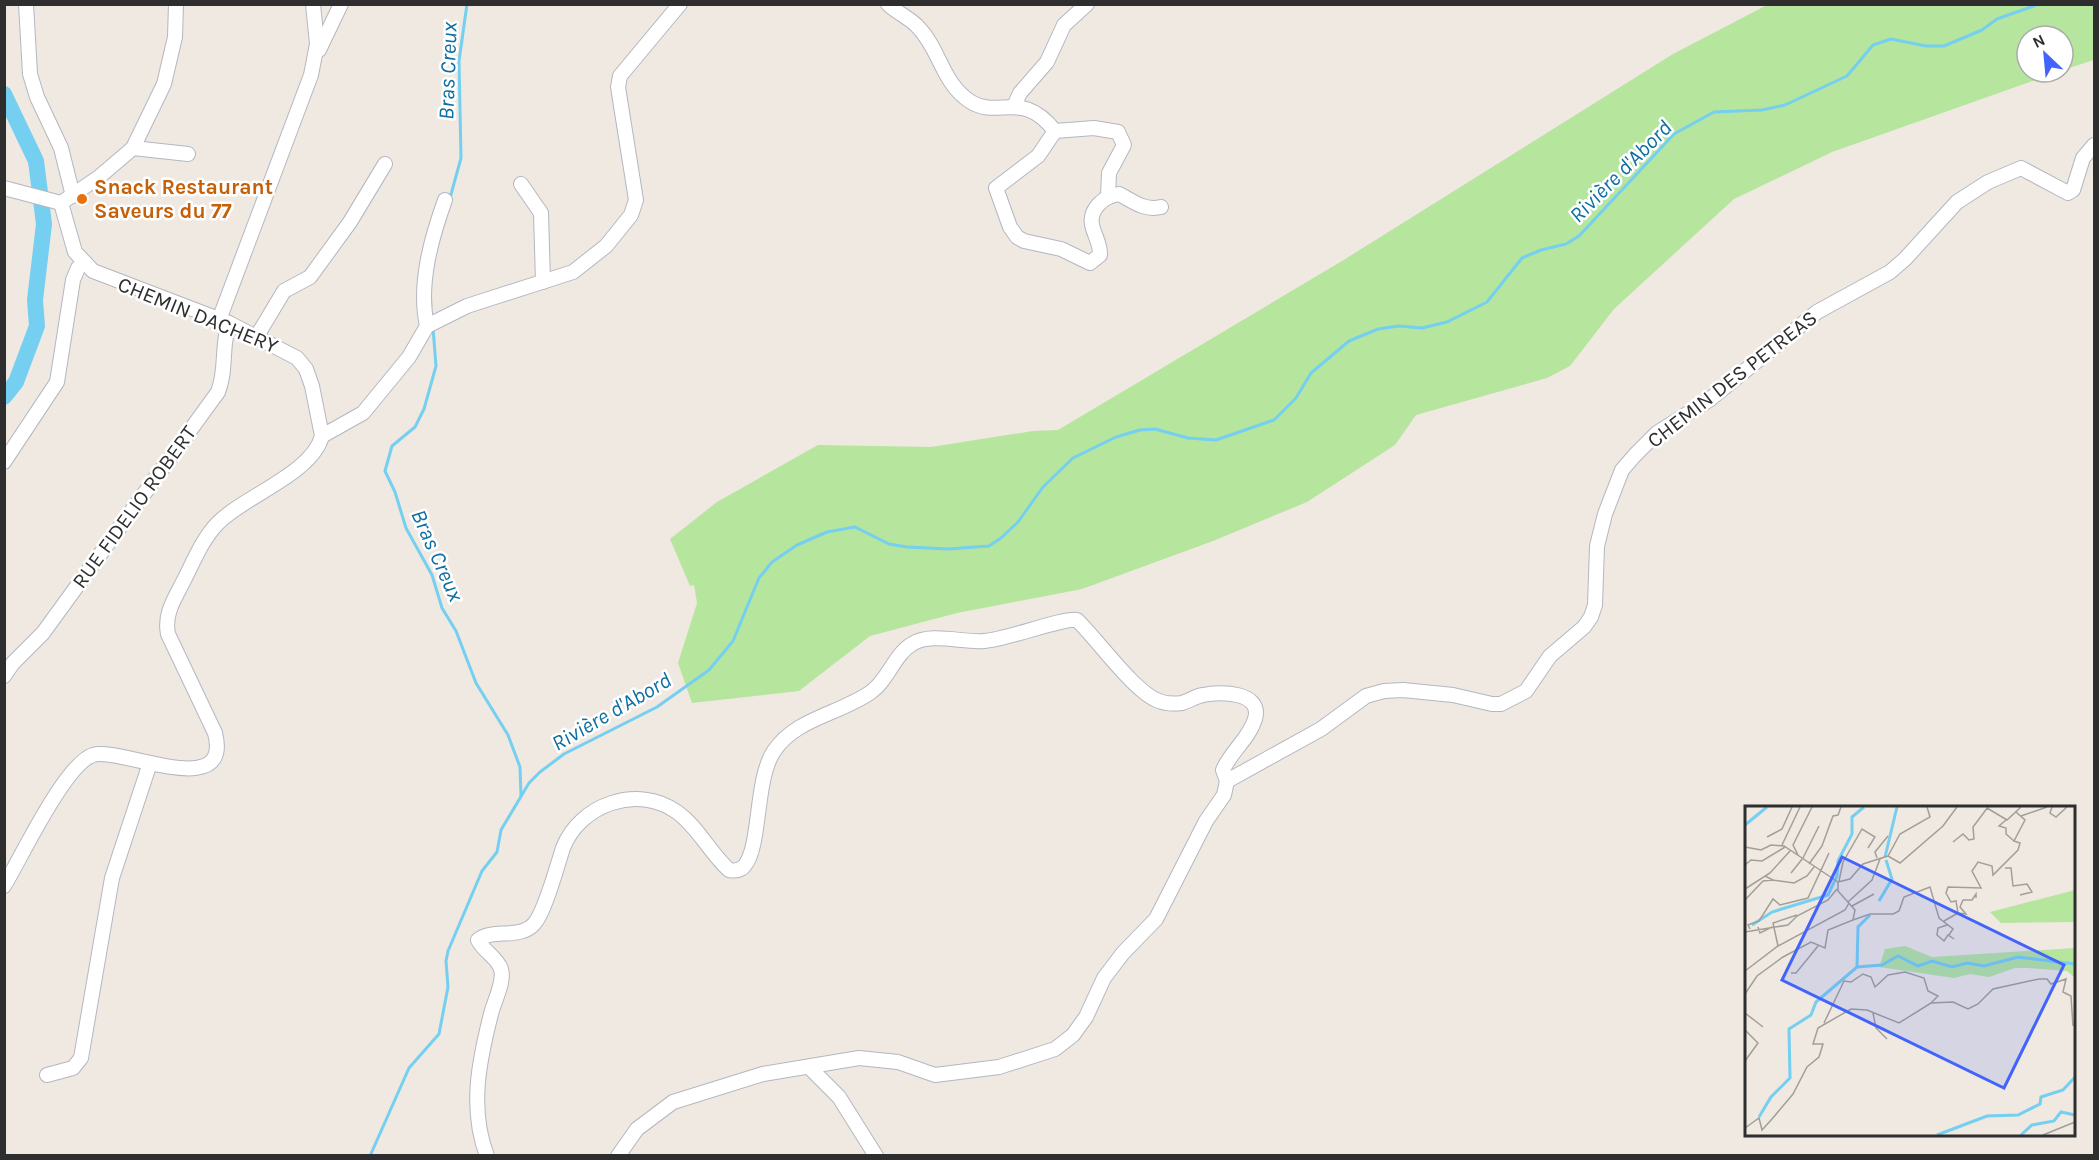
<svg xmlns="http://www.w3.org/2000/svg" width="2099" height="1160" font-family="Karla,sans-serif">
<rect width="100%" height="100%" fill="#efe9e1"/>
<!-- green -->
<polygon fill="#b6e59e" points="1769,4 2094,5 2094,60 2063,70 2063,36 2027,36 2027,72 2058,72 1832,152 1734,199 1614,309 1570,366 1547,378 1416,415 1395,445 1307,502 1213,541 1082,589 957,613 870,636 799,691 692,703 678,663 697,603 694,585 690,586 670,539 717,502 818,445 931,447 1033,431 1058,430 1342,261 1673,54"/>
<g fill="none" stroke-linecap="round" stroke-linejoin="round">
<!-- stream -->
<g stroke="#75cff0" stroke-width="3">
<polyline points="450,198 461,158 459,61 467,4"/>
<polyline points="433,328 436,366 424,409 415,427 392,446 385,471 395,492 406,528 432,575 442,608 456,631 476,683 508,735 520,767 521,796"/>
<polyline points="370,1156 409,1068 439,1034 448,987 446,961 448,951 482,871 497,852 501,830 529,783 540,772 564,754 657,707 709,670 733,641 759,578 772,562 797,545 827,532 855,527 889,544 907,547 948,549 989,546 1001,538 1018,522 1043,487 1073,458 1116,437 1140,430 1155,429 1188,438 1216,440 1274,420 1296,398 1311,373 1349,341 1378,329 1399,326 1422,328 1447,322 1487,302 1522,258 1541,250 1566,244 1579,236 1674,134 1714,112 1762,110 1785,105 1847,76 1873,45 1891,39 1926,46 1944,46 1982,30 1997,19 2039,4"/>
</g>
<!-- river -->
<polyline stroke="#75cff0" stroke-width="16" points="4,94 36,161 44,224 35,300 37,326 16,382 4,397"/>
<defs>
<g id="minor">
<polyline points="26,4 30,74 37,97 61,148 73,196"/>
<path d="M 888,4 C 897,13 910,18 918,27 C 940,49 942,84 971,102 C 999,119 1022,89 1055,131"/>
<polyline points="319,50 341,4"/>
<polyline points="1014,106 1020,93 1047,62 1064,25 1087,4"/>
<path d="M 1055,131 L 1038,156 L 996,188 L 1010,227 L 1017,237 L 1024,241 L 1061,249 L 1090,263 L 1100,255 C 1101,236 1082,224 1098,205 C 1104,198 1110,196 1119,194 C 1133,201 1144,211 1161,207"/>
<polyline points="1055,131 1094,128 1118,132 1124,145 1109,173 1108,197"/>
<polyline points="133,148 188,154"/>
<polyline points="521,184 541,213 543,282"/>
<polyline points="4,188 61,203"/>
<polyline points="61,203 99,177 133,148 164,84 175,37 176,4"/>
<polyline points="219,320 311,75 317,44 313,4"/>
<path d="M 427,326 C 418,285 431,239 445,200"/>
<polyline points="257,336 284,291 310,277 350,222 385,164"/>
<polyline points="322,436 363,413 409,357 427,326 467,306 573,272 606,246 631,215 636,200 618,87 620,76 680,4"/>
<polyline points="4,462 57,382 73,280 78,268 84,262"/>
<path d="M 4,676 L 13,663 L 43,633 L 218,392 C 227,369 221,346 229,323"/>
<path d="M 4,886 C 21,858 65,764 93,755 C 119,746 233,803 215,733 L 168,634 C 164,614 174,600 183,582 C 193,563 202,539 218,523 C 244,496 312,474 322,436 L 312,386 L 306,369 L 297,358 L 229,323 L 93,271 L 75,252 L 61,203"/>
<polyline points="810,1068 839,1097 876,1156"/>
<polyline points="47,1075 73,1068 81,1058 112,878 150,763"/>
<path d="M 487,1156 C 469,1109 479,1061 491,1014 C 494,1001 505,982 501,969 C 497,957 483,951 478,940 C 493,928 519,940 534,924 C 545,912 557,866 563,848 C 580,804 638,784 677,812 C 698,827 710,853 729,870 C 735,871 741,871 745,865 C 761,845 755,779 774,751 C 796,718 840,714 871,692 C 888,680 894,655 912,644 C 931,632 963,643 984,641 C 1006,640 1064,617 1077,620 C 1097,639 1135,693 1159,701 C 1166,704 1174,704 1182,703 C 1189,701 1196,696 1203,695 C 1221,691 1263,692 1255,719 C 1249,739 1231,751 1223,770 L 1227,781"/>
<polyline points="618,1156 637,1129 673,1102 763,1074 859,1058 898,1062 935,1075 999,1067 1055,1049 1073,1035 1086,1017 1104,978 1123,953 1156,919 1206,821 1224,795 1227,781 1321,729 1366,696 1384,691 1403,690 1453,695 1492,704 1501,704 1526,691 1550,656 1584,627 1591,617 1595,605 1597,546 1605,514 1622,470 1635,455 1657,433 1709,400 1817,312 1890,272 1905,259 1957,202 1988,182 2021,168 2068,193 2073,190 2083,158 2094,145"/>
</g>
</defs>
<!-- minor casing -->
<use href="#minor" stroke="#b4b7c1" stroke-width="16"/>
<!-- minor -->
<use href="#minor" stroke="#fff" stroke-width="14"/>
</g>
<!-- markers -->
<circle fill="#e8710a" stroke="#fff" stroke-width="2" cx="82" cy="199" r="6"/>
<g text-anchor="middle" stroke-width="5" stroke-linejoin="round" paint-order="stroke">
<!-- food labels -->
<g font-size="21" font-weight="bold" fill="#c56008" stroke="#fff" text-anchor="start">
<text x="94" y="194">Snack Restaurant<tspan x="94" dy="24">Saveurs du 77</tspan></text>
</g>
<!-- street labels -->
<g font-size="21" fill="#2e2e2e" stroke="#fff">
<text transform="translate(198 315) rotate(22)" y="7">CHEMIN DACHERY</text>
<text transform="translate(1732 379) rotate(-38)" y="7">CHEMIN DES PETREAS</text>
<text transform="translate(134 507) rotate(-54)" y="7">RUE FIDELIO ROBERT</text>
</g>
<!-- water labels -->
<g font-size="22" font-style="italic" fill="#0d6fa3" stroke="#fff">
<text transform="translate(447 71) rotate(-88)" y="8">Bras Creux</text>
<text transform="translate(1620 171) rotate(-45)" y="8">Rivière d'Abord</text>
<text transform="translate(438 555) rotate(66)" y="8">Bras Creux</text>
<text transform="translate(611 711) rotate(-30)" y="8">Rivière d'Abord</text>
</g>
</g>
<!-- overview -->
<g transform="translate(1745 806)">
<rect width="330" height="330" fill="#efe9e1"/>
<path d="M 330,84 L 330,116 L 256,117 L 245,106 ZM 160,140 L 187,151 L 330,142 L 330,172 L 322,165 L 283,162 L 270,162 L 244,171 L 225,168 L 209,172 L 134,161 L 140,143 Z" fill="#b6e59e"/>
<path fill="none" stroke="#75cff0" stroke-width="3" d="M 0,19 L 22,1M 140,51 L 152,1M 134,95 L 147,73 L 141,54M 7,119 L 27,106 L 83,89 L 92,70 L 93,55 L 107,28 L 107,11 L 119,1M 112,161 L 113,121 L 125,109M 14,311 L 26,291 L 45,272 L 44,223 L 66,209 L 71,196 L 112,161 L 137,159 L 153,150 L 173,160 L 187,155 L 207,161 L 222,157 L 239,160 L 273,151 L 330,158M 192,329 L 242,310 L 273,309 L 295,298 L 296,291 L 318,284 L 330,271M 276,329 L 287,319 L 309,315 L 316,306 L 330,309"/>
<path fill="none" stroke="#a29e99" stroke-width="1.5" d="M 307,1 L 305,7 L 311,11 L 322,1M 242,2 L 262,14 L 276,1M 276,10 L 302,1M 261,14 L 254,20 L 261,22 L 261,28 L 269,35M 22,31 L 37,23 L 47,1M 208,36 L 218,28 L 224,34 L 229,33 L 228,21 L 243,1M 37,39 L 55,1M 0,41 L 16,44 L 26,39 L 39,40 L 93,76M 53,49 L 48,39 L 67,1M 143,50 L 155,57 L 198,20 L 212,1M 143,50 L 155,28 L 185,11 L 182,1M 58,52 L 74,20M 132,52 L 130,46 L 143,30M 64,58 L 77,40 L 88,10 L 93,9 L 96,1M 0,59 L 6,54 L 17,55 L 40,41M 260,62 L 266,62 L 268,80 L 282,78 L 287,86 L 275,89M 46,67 L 58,52M 27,74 L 49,77 L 62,70 L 69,61M 94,75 L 98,56 L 117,23 L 130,31 L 123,42M 93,76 L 105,73 L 118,58 L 143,50M 0,83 L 25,67 L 45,45M 0,94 L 18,75 L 28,74 L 20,70M 103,96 L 127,74 L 135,53M 107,100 L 129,88M 213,107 L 221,108 L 215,101 L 218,94 L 227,94 L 231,88 L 231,92M 108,114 L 125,108 L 148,108 L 154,105 L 159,91 L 185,81 L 194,112 L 208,123 L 204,129M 199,115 L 213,107 L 211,95 L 206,96 L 201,87 L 203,81 L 236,82 L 227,65 L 233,56 L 247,60 L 248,69 L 273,44 L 275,37 L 269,35 L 280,14 L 271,6M 202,119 L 193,122 L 192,129 L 199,135 L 203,129 L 209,133M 13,121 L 15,127 L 27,121M 5,123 L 3,119 L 14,115 L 28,93 L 35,99 L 63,92 L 84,47M 0,126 L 43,119 L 52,110 L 83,94 L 92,83M 33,140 L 28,117 L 52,109M 0,165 L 33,140 L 100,104 L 104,97M 46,167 L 51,167 L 73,140M 0,188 L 12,170 L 38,151 L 66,136 L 80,142 L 83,124 L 108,114 L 110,104 L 93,85 L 93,76M 0,207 L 18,221M 128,207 L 131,222 L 142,233M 79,217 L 99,175 L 106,176 L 118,168 L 126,171 L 130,181 L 143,169 L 160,166 L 179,172 L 183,185 L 193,190 L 186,197M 0,224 L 13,237 L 0,255M 0,322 L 14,312 L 17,324 L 27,313 L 48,288 L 62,261 L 74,251 L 78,238 L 68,238 L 73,222 L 106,203 L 122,204 L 154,217 L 186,197 L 208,196 L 223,203 L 233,198 L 248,183 L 294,173 L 302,173 L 306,178 L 321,173 L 318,186 L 326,190 L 328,220M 298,329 L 330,316"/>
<path fill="#4264fb" fill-opacity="0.15" stroke="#4264fb" stroke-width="3" d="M 97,51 L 319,159 L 259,282 L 37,174 Z"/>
<rect width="330" height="330" fill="none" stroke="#2e2e2e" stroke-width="3"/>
</g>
<!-- border -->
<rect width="2099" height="1160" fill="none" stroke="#2e2e2e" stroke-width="12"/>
<!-- north arrow -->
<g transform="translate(2045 54) rotate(334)"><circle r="28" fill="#ffffff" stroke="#ababab" stroke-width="1.5"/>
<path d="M0-4.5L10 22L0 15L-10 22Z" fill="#4264fb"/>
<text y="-9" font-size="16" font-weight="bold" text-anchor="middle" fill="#2e2e2e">N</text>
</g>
</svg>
